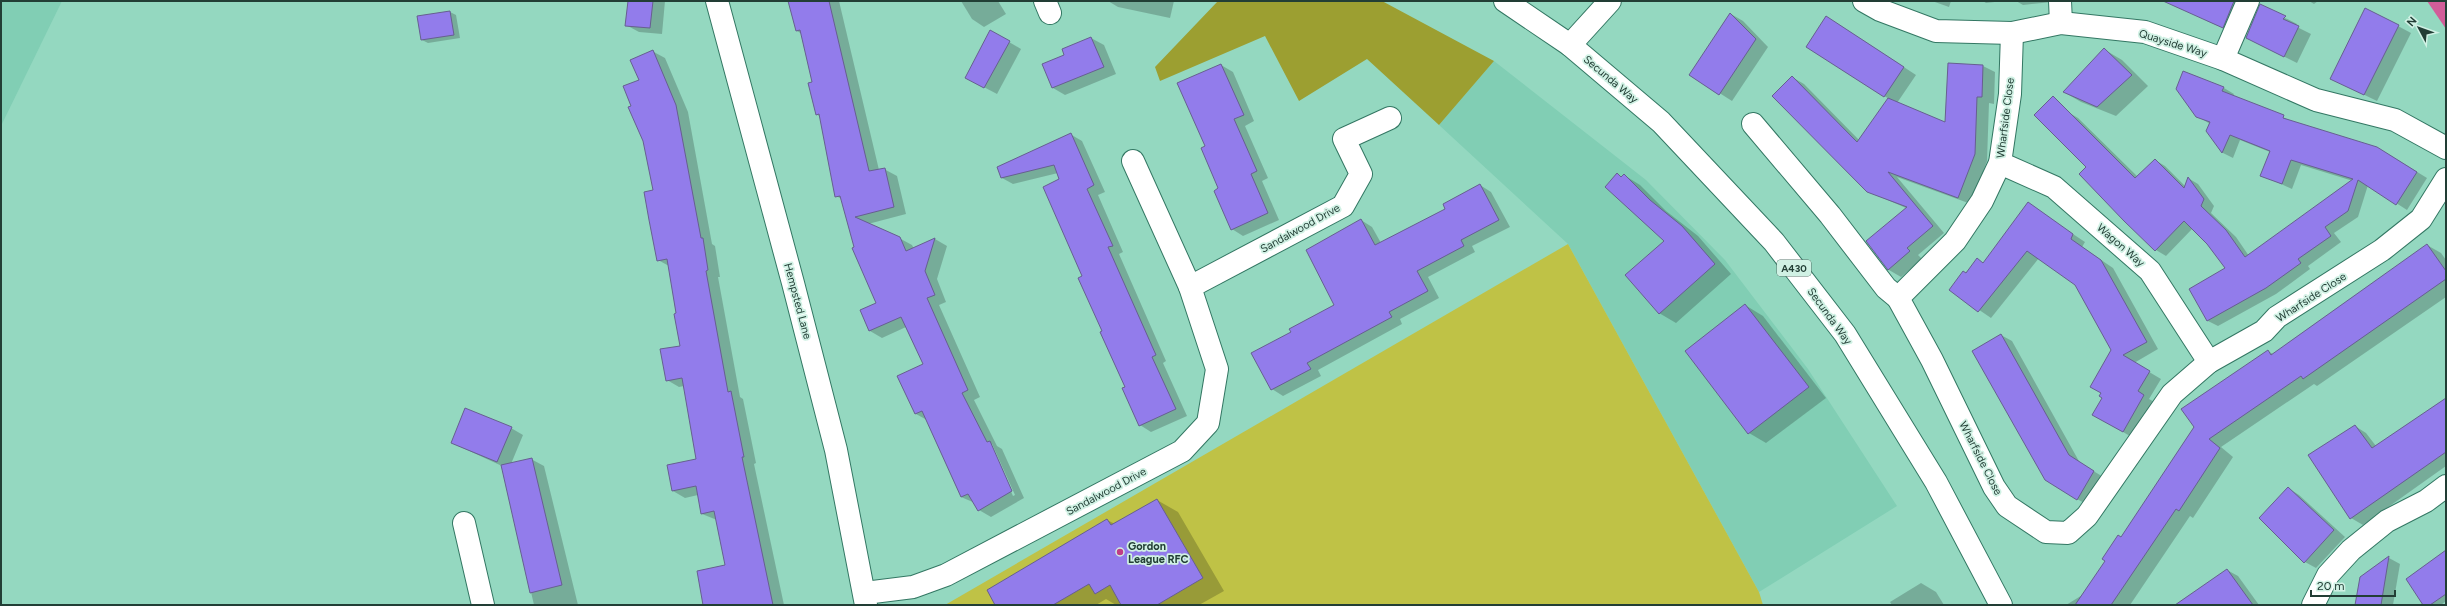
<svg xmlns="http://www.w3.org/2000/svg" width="2447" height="606" font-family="Figtree,sans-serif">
<rect width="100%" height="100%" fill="#94d8c0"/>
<!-- built -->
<g fill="#81ceb4">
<polygon points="1,1 62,1 1,126"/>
<polygon points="1494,61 1646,180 1725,260 1808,369 1897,506 1759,592 1568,244 1439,125"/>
</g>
<!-- green -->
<polygon fill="#bfc246" points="1568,244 1759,592 1763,605 945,605"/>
<!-- forest -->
<polygon fill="#9c9f31" points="1218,1 1382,1 1494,61 1439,125 1367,59 1299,101 1265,36 1160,81 1155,67"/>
<!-- water -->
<polygon fill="#d25d99" points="2427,1 2446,1 2446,29"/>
<!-- shadow -->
<g fill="#0003" fill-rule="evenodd">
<polygon points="629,1 665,1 662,34 639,32 626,25"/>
<path d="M 789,1 L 839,1 L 879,170 L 884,169 L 897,176 L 906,214 L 868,224 L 899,238 L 912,245 L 914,249 L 935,239 L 947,246 L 937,279 L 946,302 L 939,305 L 980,397 L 974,400 L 997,446 L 1002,449 L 1024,498 L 991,517 L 979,510 L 975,503 L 961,497 L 927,420 L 916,414 L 924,364 L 906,327 L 882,338 L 870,331 L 861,311 L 877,303 L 855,248 L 842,199 L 836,196 L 821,117 L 816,114 L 813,82 L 802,34 L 797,31 ZM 990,444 L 992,444 L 1015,495 L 1013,496 Z"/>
<polygon points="961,1 998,1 1006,14 984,27 972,19"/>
<polygon points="1108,1 1174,1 1170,18 1118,7"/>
<polygon points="1932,1 1951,1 1949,7"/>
<polygon points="1983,1 2003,1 1986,3"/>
<polygon points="2016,1 2052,1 2052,2 2023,5"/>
<polygon points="2179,1 2249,1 2235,33 2207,21"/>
<polygon points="2309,1 2318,1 2314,4"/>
<polygon points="2260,5 2297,24 2295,26 2311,34 2297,63 2259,44"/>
<polygon points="450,12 456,15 460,38 428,43 422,40"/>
<polygon points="1731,14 1743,21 1768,47 1732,101 1691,75"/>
<polygon points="1838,24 1916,75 1897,103 1946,124 1983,66 1995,72 1994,104 1989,103 1987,161 1971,204 1897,177 1944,233 1918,255 1922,259 1901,277 1889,270 1867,242 1906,208 1867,191 1792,77 1804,84 1859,140 1889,99 1807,46"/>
<polygon points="2398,26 2411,33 2377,101 2344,85"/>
<polygon points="1091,38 1104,45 1116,74 1065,95 1053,88 1065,56"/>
<polygon points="1009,42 1021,49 997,94 978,84"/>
<polygon points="2105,50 2122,60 2148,86 2116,116 2081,102 2064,92"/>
<polygon points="652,51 665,58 688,112 712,244 715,246 720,277 718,277 740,397 743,399 756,463 754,464 784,605 718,605 726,566 717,520 702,514 698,495 685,498 673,491 697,460 684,386 679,387 667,380 681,346 669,266 658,260 654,191 644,140 633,106 640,81"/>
<polygon points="1221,65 1233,72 1254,121 1245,126 1268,178 1262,181 1279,220 1243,236 1232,229 1206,147"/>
<polygon points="2224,88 2234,94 2233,96 2294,122 2388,154 2427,178 2407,210 2368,185 2358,217 2334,233 2341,242 2308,266 2310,269 2276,294 2218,326 2208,321 2226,269 2207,243 2193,228 2166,256 2156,250 2080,174 2087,167 2068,112 2078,118 2138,177 2155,160 2165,166 2185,186 2188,178 2198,184 2214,206 2211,213 2236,237 2249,256 2353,181 2301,165 2292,189 2262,175 2270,152 2240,140 2233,158 2223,153 2207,131 2210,124 2197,116"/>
<polygon points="1070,134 1082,141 1105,192 1098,195 1123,252 1119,254 1166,361 1163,363 1187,416 1151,432 1140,425 1103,332 1084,276 1058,173 1013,184 1002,178 998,167"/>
<polygon points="1617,174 1622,177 1624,175 1640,185 1666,211 1698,236 1731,274 1676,323 1659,313 1666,241"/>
<polygon points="1480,185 1491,192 1510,227 1472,246 1475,252 1428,277 1439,298 1400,319 1402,324 1318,370 1321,376 1283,396 1272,389 1292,332 1335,305 1361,220 1372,227 1381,243 1446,209"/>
<polygon points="2028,204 2085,242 2082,247 2113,268 2158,349 2134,363 2161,379 2149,399 2156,403 2135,439 2094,415 2104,398 2113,350 2076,284 2039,258 1991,318 1950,290 1977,260 1984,263"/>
<polygon points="2427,245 2441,253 2446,260 2446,297 2317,386 2314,384 2221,447 2233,457 2193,518 2190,516 2130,605 2066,605 2084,594 2121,538 2268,351 2273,354"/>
<polygon points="1745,305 1763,316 1826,398 1766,443 1749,433"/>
<polygon points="2001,335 2012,341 2080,463 2105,478 2088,505 2077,499"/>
<polygon points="2446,399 2446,466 2363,525 2351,518 2355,426 2366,433 2376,446"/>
<polygon points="511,428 523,435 511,464 531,459 544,466 578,605 534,605 502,466 452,443"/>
<polygon points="2288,488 2299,495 2345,537 2316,568 2305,562"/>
<polygon points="1157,500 1178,512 1224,591 1199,605 1122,605 1121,603 1116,605 1106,599 1096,605 997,605 1107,520 1115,524"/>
<polygon points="2446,551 2446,601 2441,605 2425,605"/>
<polygon points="2389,558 2400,564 2393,605 2356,605 2361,577"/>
<polygon points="2227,570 2238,576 2259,605 2177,605"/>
<polygon points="1921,583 1936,592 1944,605 1892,605 1890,602"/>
</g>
<!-- building -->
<g fill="#927ceb" stroke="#675f90">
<polygon points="628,1 653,1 650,28 625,26"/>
<polygon points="788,1 829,1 869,171 885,168 894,207 855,217 900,237 906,251 935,238 925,271 935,295 927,298 968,390 962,393 987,442 990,441 1012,491 978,511 968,494 961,497 922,411 915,414 897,376 923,364 901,317 869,331 860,310 876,303 852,248 854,247 840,196 835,197 819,114 816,115 808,83 812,82 800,30 796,31"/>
<polygon points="2163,1 2234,1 2223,28"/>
<polygon points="2260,4 2286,16 2283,19 2299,26 2284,57 2246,38"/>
<polygon points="2365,8 2399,25 2364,95 2330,79"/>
<polygon points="450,11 454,35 421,40 417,16"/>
<polygon points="1730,13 1756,39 1719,95 1689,75"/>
<polygon points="1826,16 1904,67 1884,97 1806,47"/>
<polygon points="990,30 1010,41 984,88 965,78"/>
<polygon points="1091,37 1104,67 1052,88 1042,64 1064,55 1062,49"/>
<polygon points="2104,48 2132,75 2097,107 2063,92"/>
<polygon points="653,50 676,105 701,238 703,238 708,270 706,271 728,392 731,391 744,457 742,457 773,605 703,605 697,571 725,565 714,511 701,514 696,486 672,491 667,465 696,459 682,378 666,381 660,349 680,346 674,314 676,313 667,259 657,261 649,220 644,192 653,190 643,141 628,107 631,106 623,86 639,80 630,60"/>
<polygon points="1948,63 1983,65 1982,97 1977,97 1975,154 1958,198 1888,172 1933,226 1907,248 1910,251 1888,270 1866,241 1907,207 1867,192 1772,96 1792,76 1857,142 1888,98 1945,122"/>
<polygon points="1221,64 1244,115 1234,119 1257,171 1251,174 1268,213 1231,230 1214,191 1218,188 1201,148 1205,146 1177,83"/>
<polygon points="2183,71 2224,87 2222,91 2284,115 2283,118 2377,147 2417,172 2396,205 2358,180 2348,211 2325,227 2331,236 2298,259 2301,263 2266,288 2207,321 2189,289 2225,268 2207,244 2184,221 2155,251 2124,221 2079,174 2086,167 2034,115 2053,96 2135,178 2155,159 2184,188 2188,177 2204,199 2201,206 2226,230 2245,257 2353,179 2291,160 2282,184 2260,176 2270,151 2230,135 2222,153 2206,131 2210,122 2196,117 2176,89"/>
<polygon points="1071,133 1094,185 1087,189 1113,246 1108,247 1156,355 1152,357 1176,409 1139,426 1122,388 1125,387 1100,332 1102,331 1078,278 1082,276 1043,187 1059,179 1054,165 1001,178 997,167"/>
<polygon points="1617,173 1621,177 1624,174 1650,200 1682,226 1715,264 1659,314 1625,275 1664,241 1605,187"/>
<polygon points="1480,184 1499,220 1461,240 1464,246 1417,271 1428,291 1389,312 1392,317 1307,363 1311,369 1271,390 1251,353 1291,332 1289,329 1334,305 1306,250 1361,219 1375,245 1445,209 1443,204"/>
<polygon points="2028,202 2073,234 2071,239 2101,260 2147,342 2123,355 2150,371 2138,391 2144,395 2123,432 2092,415 2102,398 2099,396 2101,393 2090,387 2111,350 2075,285 2027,251 1978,312 1949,290 1963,271 1966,273 1977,258 1983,263"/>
<polygon points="2427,244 2446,271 2446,279 2303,379 2301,376 2209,439 2220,448 2179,511 2176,509 2111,605 2075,605 2105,561 2102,559 2118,535 2121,537 2194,427 2181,409 2268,350 2271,355"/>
<polygon points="1745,304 1809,387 1748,434 1685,351"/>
<polygon points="2001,334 2069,455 2094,471 2077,500 2045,480 1972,351"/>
<polygon points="2446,398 2446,452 2350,519 2308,455 2355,425 2372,448"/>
<polygon points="465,408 512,427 497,462 451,443"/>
<polygon points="532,458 562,585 530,593 501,465"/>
<polygon points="2288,487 2334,530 2304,563 2259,518"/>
<polygon points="1157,499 1203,578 1157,605 1121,605 1110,585 1095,594 1089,584 1053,605 995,605 987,590 1107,519 1111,525"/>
<polygon points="2446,550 2446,594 2430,605 2423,605 2406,579"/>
<polygon points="2389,556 2381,605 2355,605 2360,577"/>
<polygon points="2227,569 2253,605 2175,605"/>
</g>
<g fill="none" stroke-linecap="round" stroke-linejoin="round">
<defs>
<g id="minor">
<polyline points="717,1 793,283 836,450 866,605"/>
<polyline points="1045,1 1050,13"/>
<polyline points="1864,1 1880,10 1936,31 2012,33 2061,23 2145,32 2223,59 2316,100 2395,120 2446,148"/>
<polyline points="2060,1 2061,23"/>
<polyline points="2012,33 2010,94 2000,163 1982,201 1955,241 1898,298 1932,360 1994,487 2007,506 2046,532 2068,533 2087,516 2172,394 2209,362 2264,331 2277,317 2382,250 2421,219 2446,179"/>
<polyline points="1570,45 1610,1"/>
<polyline points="2223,59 2248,1"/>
<polyline points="1753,124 1830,215 1886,288 1898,298"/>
<polyline points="1133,161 1190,287"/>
<polyline points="2000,163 2054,187 2150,271 2209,362"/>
<polyline points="464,523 483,605"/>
<polyline points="865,593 913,587 946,575 1182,451 1208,423 1217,369 1190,287 1343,206 1361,174 1344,139 1390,118"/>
<polyline points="2313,605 2328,575 2351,550 2387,521 2426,501 2446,486"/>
</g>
<polyline id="major" points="1505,1 1570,45 1661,122 1774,242 1845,334 1936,482 2001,605"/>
</defs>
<!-- minor casing -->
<use href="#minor" stroke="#337763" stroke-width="24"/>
<!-- major casing -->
<use href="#major" stroke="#337763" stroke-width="24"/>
<!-- minor -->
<use href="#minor" stroke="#fff" stroke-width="22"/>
<!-- major -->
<use href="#major" stroke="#fff" stroke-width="22"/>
</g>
<!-- markers -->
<circle fill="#c03d85" stroke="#d0f1e4" stroke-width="1.5" cx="1120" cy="552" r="4"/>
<g text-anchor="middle" stroke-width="3.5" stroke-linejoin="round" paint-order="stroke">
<!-- shield labels -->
<rect fill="#d0f1e4" stroke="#56746a" stroke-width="1" x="1777" y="260" width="34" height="16" rx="3"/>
<g font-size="10" font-weight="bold" fill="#223e35">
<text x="1794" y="272">A430</text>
</g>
<!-- street labels -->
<g font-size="11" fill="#223e35" stroke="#d0f1e4">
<text transform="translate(2173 43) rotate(17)" y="4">Quayside Way</text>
<text transform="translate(1611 79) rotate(40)" y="4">Secunda Way</text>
<text transform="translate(2005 118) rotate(-83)" y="4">Wharfside Close</text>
<text transform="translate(1300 228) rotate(-29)" y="4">Sandalwood Drive</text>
<text transform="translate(2121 245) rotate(41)" y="4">Wagon Way</text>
<text transform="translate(2311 297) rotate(-33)" y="4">Wharfside Close</text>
<text transform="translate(798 301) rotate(75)" y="4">Hempsted Lane</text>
<text transform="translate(1830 316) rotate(54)" y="4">Secunda Way</text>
<text transform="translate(1981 458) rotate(63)" y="4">Wharfside Close</text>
<text transform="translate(1106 491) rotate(-28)" y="4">Sandalwood Drive</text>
</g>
<!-- poi labels -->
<g font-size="11" font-weight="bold" fill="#223e35" stroke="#d0f1e4" text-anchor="start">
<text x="1128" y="550">Gordon<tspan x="1128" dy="13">League RFC</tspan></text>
</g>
</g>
<!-- border -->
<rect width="2447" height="606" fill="none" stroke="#223e35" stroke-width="4"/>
<!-- north arrow -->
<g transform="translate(2419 28) rotate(311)" stroke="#d0f1e4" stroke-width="3" paint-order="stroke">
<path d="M0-3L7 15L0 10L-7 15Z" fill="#223e35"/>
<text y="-6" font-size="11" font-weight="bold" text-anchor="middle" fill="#223e35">N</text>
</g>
<!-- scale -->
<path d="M2311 590v6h84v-6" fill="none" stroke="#223e35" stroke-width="2"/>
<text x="2317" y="590" font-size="12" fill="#223e35" stroke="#d0f1e4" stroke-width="3" paint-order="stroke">20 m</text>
</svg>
